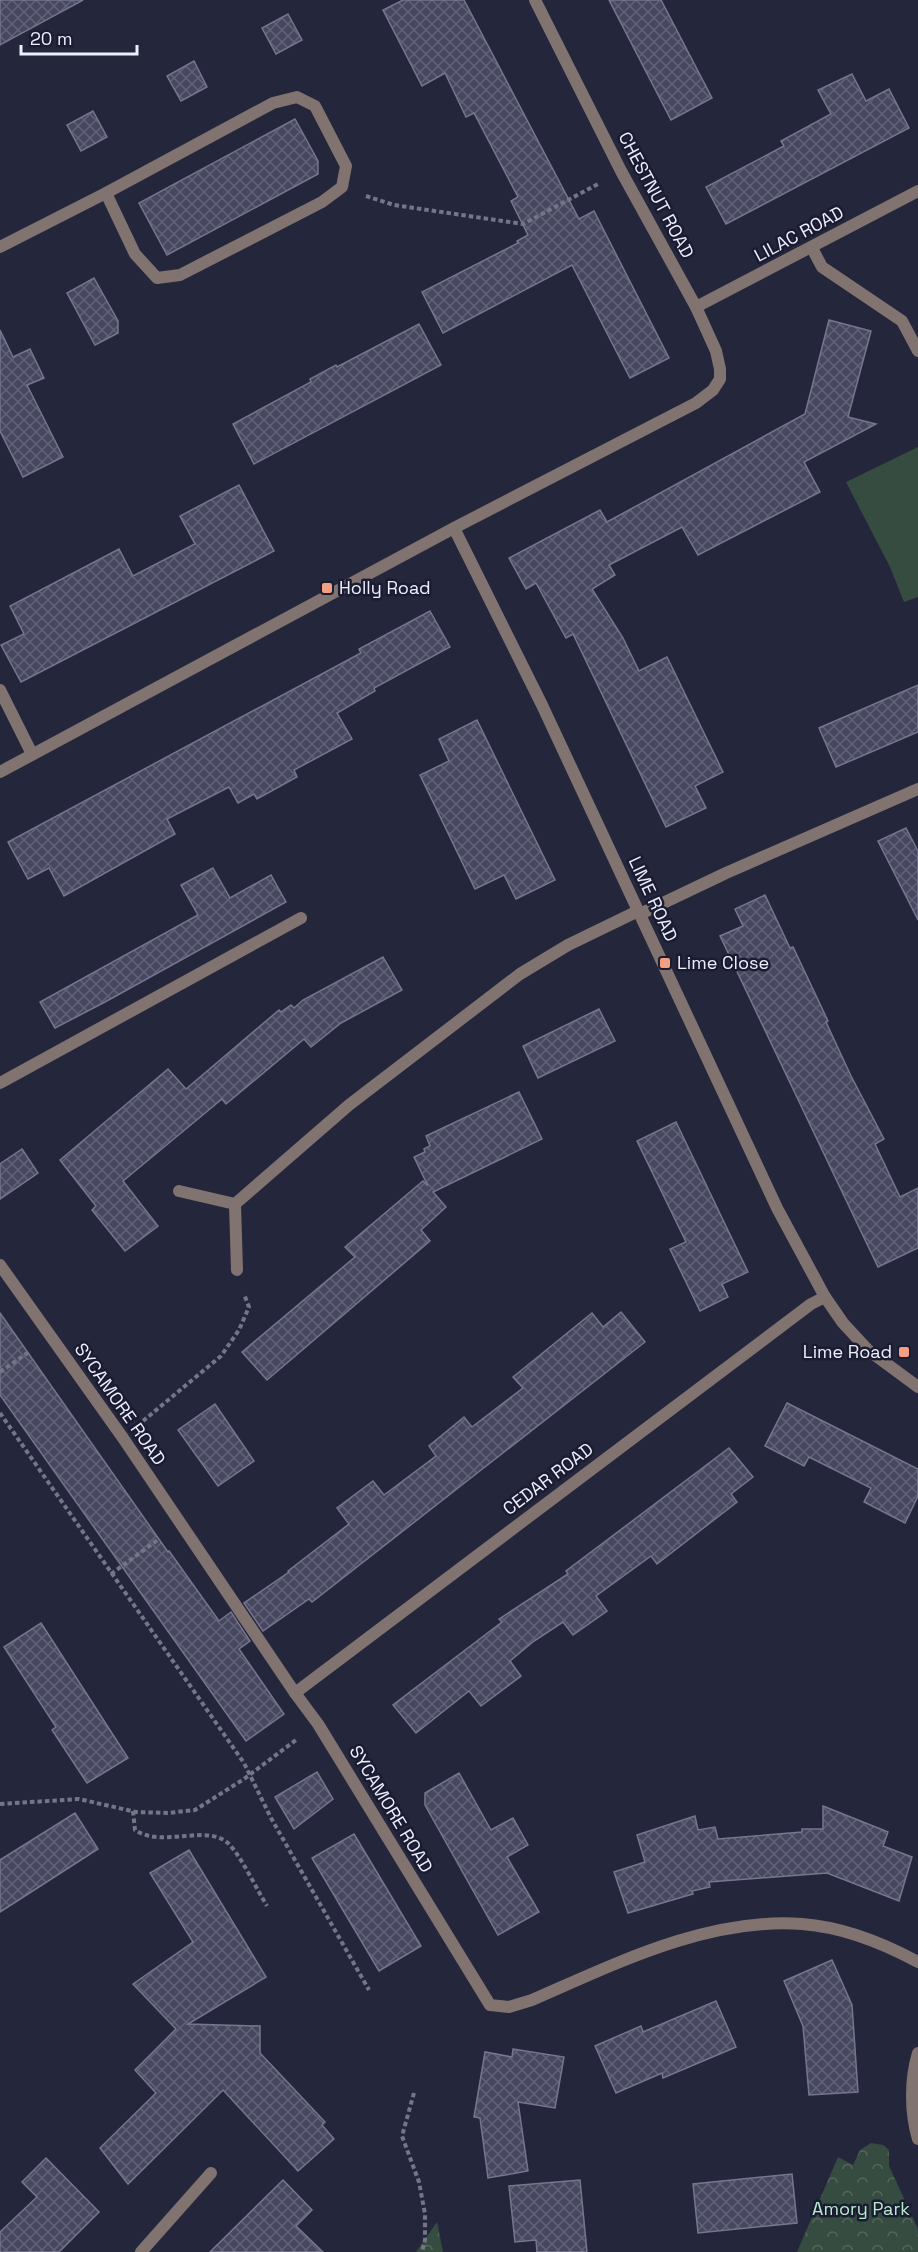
<svg xmlns="http://www.w3.org/2000/svg" width="918" height="2252" font-family="'Space Grotesk',sans-serif">
<defs>
<pattern id="forest-crowns" width="20" height="18" patternUnits="userSpaceOnUse" patternTransform="scale(1.5)"><rect width="20" height="18" fill="#374c40"/><path d="M2 6a3 3 0 1 1 6 0M12 15a3 3 0 1 1 6 0" fill="none" stroke="#54665d"/></pattern>
<pattern id="building-cross-hatch" width="8" height="8" patternUnits="userSpaceOnUse" patternTransform="scale(1.5)"><rect width="8" height="8" fill="#474760"/><path d="M0 0l8 8M0 8l8-8" fill="none" stroke="#626278"/></pattern>
</defs>
<rect width="100%" height="100%" fill="#24263b"/>
<!-- grass -->
<polygon fill="#374c40" points="918,447 918,597 904,602 890,567 846,482"/>
<!-- forest -->
<g fill="url(#forest-crowns)">
<polygon points="871,2143 883,2145 889,2150 889,2166 918,2229 918,2252 797,2252 838,2157 853,2165 860,2150"/>
<polygon points="437,2222 443,2252 416,2252"/>
</g>
<!-- building -->
<g fill="url(#building-cross-hatch)" stroke="#767690" stroke-width="1.5">
<polygon points="0,0 83,0 0,45"/>
<polygon points="403,0 464,0 579,219 594,211 669,358 630,378 572,265 443,333 422,292 518,243 517,241 528,235 511,201 518,197 474,113 466,117 445,73 422,86 383,10"/>
<polygon points="609,0 661,0 712,98 671,120"/>
<polygon points="288,14 302,40 276,54 262,28"/>
<polygon points="194,61 207,87 181,101 167,76"/>
<polygon points="852,74 866,101 889,89 909,128 726,224 706,187 784,146 781,141 831,114 818,90"/>
<polygon points="93,111 107,137 81,151 67,125"/>
<polygon points="295,119 318,161 318,174 167,255 139,203"/>
<polygon points="94,278 118,321 118,333 95,345 67,293"/>
<polygon points="829,320 871,331 848,417 876,424 804,462 820,492 698,555 682,527 609,565 615,575 592,589 623,638 639,671 667,657 723,772 695,786 706,808 666,827 573,634 566,638 536,583 526,589 509,558 600,510 607,522 805,414"/>
<polygon points="419,324 441,365 254,464 233,424 311,382 310,379 336,365 337,367"/>
<polygon points="0,330 13,357 30,349 44,378 27,385 63,457 23,477 0,431"/>
<polygon points="239,485 274,551 21,682 1,645 24,634 10,606 119,549 133,576 195,544 180,516"/>
<polygon points="430,611 450,647 374,688 375,691 337,713 352,739 294,770 297,777 257,799 254,794 238,803 229,787 167,819 175,834 64,896 49,868 28,879 8,842 361,653 359,649"/>
<polygon points="918,685 918,732 836,767 819,728"/>
<polygon points="477,720 555,880 516,899 504,875 475,889 420,775 449,761 439,739"/>
<polygon points="906,828 918,851 918,920 878,841"/>
<polygon points="213,868 230,898 271,875 286,902 105,1002 55,1028 40,1002 198,915 181,885"/>
<polygon points="765,895 790,948 793,947 828,1021 826,1022 851,1076 884,1139 875,1144 900,1197 918,1188 918,1248 878,1267 720,936 743,926 735,909"/>
<polygon points="383,957 402,990 341,1023 311,1047 304,1039 226,1104 222,1099 123,1181 158,1226 125,1251 92,1210 96,1206 60,1160 168,1069 186,1089 279,1010 281,1012 291,1005 294,1008 303,1000"/>
<polygon points="599,1009 615,1041 538,1078 523,1046"/>
<polygon points="519,1092 542,1139 433,1192 446,1207 421,1230 430,1241 267,1380 242,1352 355,1257 345,1247 423,1181 428,1186 414,1157 425,1152 424,1149 430,1146 426,1136"/>
<polygon points="676,1122 748,1272 722,1284 728,1297 700,1311 670,1249 686,1242 637,1141"/>
<polygon points="22,1149 38,1173 0,1199 0,1164"/>
<polygon points="621,1312 645,1342 312,1602 309,1599 263,1631 244,1603 289,1572 288,1571 349,1524 337,1508 373,1481 384,1495 436,1456 429,1446 464,1417 472,1427 523,1388 513,1377 592,1313 603,1327"/>
<polygon points="0,1313 168,1552 169,1551 219,1621 231,1612 250,1641 239,1649 284,1714 246,1741 0,1395"/>
<polygon points="787,1403 918,1469 918,1496 905,1523 864,1502 871,1488 809,1457 804,1466 765,1446"/>
<polygon points="215,1404 254,1461 218,1486 178,1430"/>
<polygon points="729,1448 753,1477 731,1494 737,1502 657,1564 651,1556 596,1596 607,1611 573,1635 563,1622 534,1641 510,1661 521,1676 481,1706 469,1691 416,1733 393,1705 502,1622 499,1619 568,1574 566,1571"/>
<polygon points="41,1623 128,1758 87,1783 52,1730 56,1727 4,1647"/>
<polygon points="317,1772 333,1799 294,1829 275,1797"/>
<polygon points="459,1773 491,1830 513,1818 528,1845 507,1857 539,1912 498,1935 425,1805 425,1793"/>
<polygon points="823,1806 888,1832 883,1846 912,1857 899,1901 827,1873 709,1882 710,1887 692,1891 693,1894 628,1913 614,1872 645,1862 637,1835 695,1816 698,1830 715,1827 718,1839 802,1832 802,1829 823,1829"/>
<polygon points="75,1813 98,1849 0,1912 0,1860"/>
<polygon points="354,1834 421,1946 379,1971 312,1858"/>
<polygon points="189,1850 266,1977 188,2024 260,2026 260,2053 325,2122 322,2125 334,2139 298,2171 223,2090 128,2184 100,2148 156,2093 135,2070 176,2029 133,1984 193,1942 150,1873"/>
<polygon points="832,1960 852,2005 858,2092 809,2095 803,2026 784,1981"/>
<polygon points="716,2001 736,2047 663,2078 662,2073 616,2093 595,2046 641,2026 643,2032"/>
<polygon points="513,2049 564,2057 555,2108 518,2102 528,2171 488,2178 480,2118 474,2117 485,2052 512,2057"/>
<polygon points="46,2158 99,2212 59,2252 0,2252 0,2232 37,2197 22,2182"/>
<polygon points="792,2174 797,2223 698,2233 693,2184"/>
<polygon points="283,2180 312,2210 296,2226 323,2252 210,2252"/>
<polygon points="580,2180 587,2252 537,2252 536,2240 515,2242 509,2186"/>
</g>
<g fill="none" stroke-linecap="round" stroke-linejoin="round">
<!-- path -->
<g stroke="#747688" stroke-width="4" stroke-dasharray="4.5 3" stroke-linecap="butt">
<polyline points="366,196 394,205 523,224 600,183"/>
<polyline points="0,1372 29,1352"/>
<polyline points="0,1413 244,1763 271,1818 369,1990"/>
<polyline points="143,1421 221,1356 239,1330 249,1307 244,1294"/>
<polyline points="111,1574 159,1539"/>
<polyline points="0,1804 79,1799 136,1812 168,1813 195,1810 244,1779 296,1740"/>
<path d="M 133,1811 L 135,1830 C 163,1849 209,1822 230,1845 C 243,1860 256,1888 267,1906"/>
<polyline points="414,2093 402,2136 419,2182 425,2214 425,2240 422,2252"/>
</g>
<!-- lane -->
<g stroke="#817370" stroke-width="12">
<polyline points="0,247 106,193 273,103 297,97 315,106 346,166 342,187 322,202 180,275 157,278 135,254 106,193"/>
<polyline points="812,248 822,267 902,321 918,351"/>
<polyline points="0,1083 301,918"/>
</g>
<!-- street -->
<g stroke="#817370" stroke-width="12">
<polyline points="696,307 918,191"/>
<polyline points="454,528 542,705 777,1208 825,1297 843,1323 868,1350 918,1387"/>
<polyline points="0,690 32,754"/>
<polyline points="0,772 454,528 696,403 713,390 720,379 720,369 716,351 696,307 621,171 535,0"/>
<polyline points="640,914 726,873 918,789"/>
<polyline points="179,1191 235,1204"/>
<path d="M 0,1265 L 123,1438 L 295,1693 L 318,1724 L 490,2005 L 509,2007 L 532,2000 C 615,1964 708,1917 802,1924 C 842,1927 883,1943 918,1962"/>
<polyline points="237,1270 235,1204 349,1105 520,974 568,945 638,911"/>
<polyline points="295,1693 811,1304 825,1297"/>
<path d="M 918,2053 C 910,2079 910,2112 918,2139"/>
<polyline points="141,2252 211,2173"/>
</g>
</g>
<!-- markers -->
<g fill="#f2a081" stroke="#1b1c31" stroke-width="2">
<rect x="321" y="582" width="12" height="12" rx="3"/>
<rect x="659" y="957" width="12" height="12" rx="3"/>
<rect x="898" y="1346" width="12" height="12" rx="3"/>
</g>
<g text-anchor="middle" stroke-width="5" stroke-linejoin="round" paint-order="stroke">
<!-- street labels -->
<g font-size="18" fill="#edeffe" stroke="#1b1c31">
<text transform="translate(656 195) rotate(62)" y="6">CHESTNUT ROAD</text>
<text transform="translate(799 234) rotate(-28)" y="6">LILAC ROAD</text>
<text transform="translate(653 899) rotate(65)" y="6">LIME ROAD</text>
<text transform="translate(120 1404) rotate(55)" y="6">SYCAMORE ROAD</text>
<text transform="translate(548 1479) rotate(-37)" y="6">CEDAR ROAD</text>
<text transform="translate(391 1809) rotate(59)" y="6">SYCAMORE ROAD</text>
</g>
<!-- poi labels -->
<g font-size="18" fill="#edeffe" stroke="#1b1c31" text-anchor="start">
<text x="339" y="594">Holly Road</text>
<text x="677" y="969">Lime Close</text>
<text x="892" y="1358" text-anchor="end">Lime Road</text>
</g>
<!-- park labels -->
<g font-size="18" fill="#b6eccb" stroke="#1b1c31">
<text x="861" y="2215">Amory Park</text>
</g>
</g>
<!-- scale -->
<path d="M21 45v9h116v-9" fill="none" stroke="#edeffe" stroke-width="3"/>
<text x="30" y="45" font-size="18" fill="#edeffe" stroke="#1b1c31" stroke-width="4.5" paint-order="stroke">20 m</text>
</svg>
